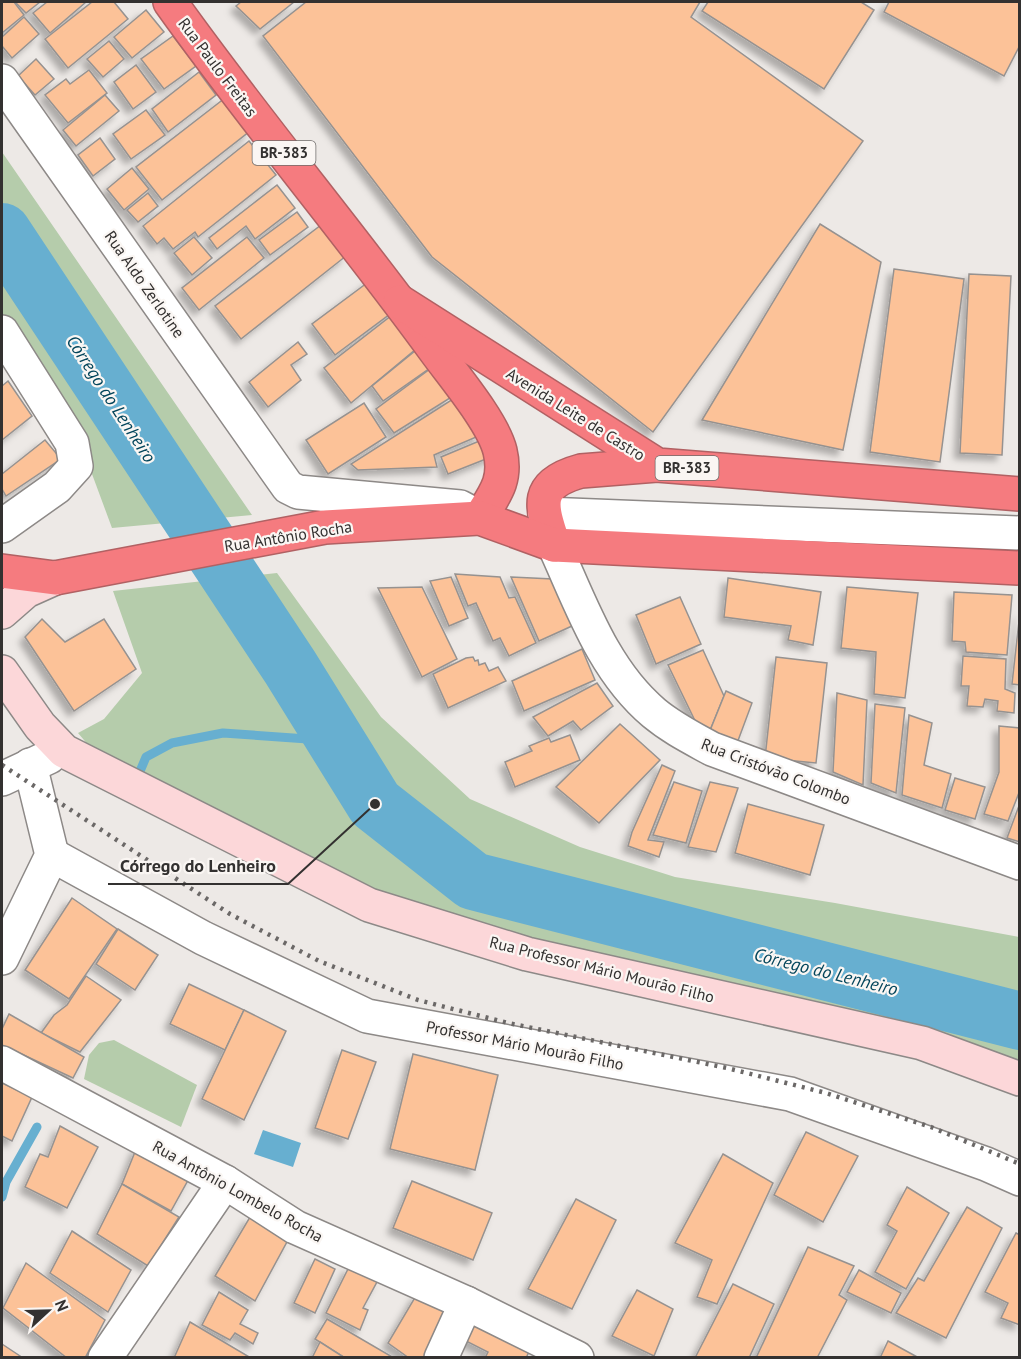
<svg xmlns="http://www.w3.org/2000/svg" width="1021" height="1359" font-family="'PT Sans',sans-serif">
<defs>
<filter id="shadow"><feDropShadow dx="-5.5" dy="5.5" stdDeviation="3" flood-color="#0004"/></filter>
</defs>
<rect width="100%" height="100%" fill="#ede9e6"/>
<!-- green -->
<g fill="#b5ccab">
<polygon points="2,152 252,515 112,528 82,447 2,324"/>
<polygon points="277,573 381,717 470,799 580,847 675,877 835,903 1019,937 1019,1071 548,949 376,898 95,753 78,733 104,719 142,673 113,591"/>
<polygon points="114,1040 197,1085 181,1127 84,1079 89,1055 99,1043"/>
</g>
<!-- water -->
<polygon fill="#67afd0" points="263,1130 301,1143 293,1167 254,1154"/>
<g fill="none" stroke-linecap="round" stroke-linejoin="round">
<!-- stream -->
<g stroke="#67afd0" stroke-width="9">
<polyline points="138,776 146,757 172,743 223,733 336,741"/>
<polyline points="2,1197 6,1182 37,1127"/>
</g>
<!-- river -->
<polyline stroke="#67afd0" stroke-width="58" points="2,232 290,667 375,804 473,881 1020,1021"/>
</g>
<!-- building -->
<g fill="#fcc298" stroke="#969290" stroke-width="1.5" filter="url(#shadow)">
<polygon points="2,2 14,2 24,15 2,33"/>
<polygon points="18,2 40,2 26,13 16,3"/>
<polygon points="47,2 86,2 50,33 33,13"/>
<polygon points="92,2 114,2 128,19 68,68 45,39"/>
<polygon points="241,2 294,2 260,29 236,6"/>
<polygon points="306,2 700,2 691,17 863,141 653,432 432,257 263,36"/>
<polygon points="708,2 861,2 874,10 824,89 702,11"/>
<polygon points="889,2 1020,2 1020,45 1004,76 884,12"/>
<polygon points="146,10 164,32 132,58 114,37"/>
<polygon points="24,17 39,34 12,58 2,46 2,37"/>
<polygon points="173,36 196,66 164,89 141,59"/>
<polygon points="109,41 124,59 103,77 87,59"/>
<polygon points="36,59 54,79 35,95 18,76"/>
<polygon points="136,65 156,92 133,109 114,82"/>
<polygon points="89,70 107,93 68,123 45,95 66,79 70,84"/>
<polygon points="199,72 216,95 168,132 152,109"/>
<polygon points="105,95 119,111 76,146 63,130"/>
<polygon points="225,98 250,131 162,200 136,167"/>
<polygon points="146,110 165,135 131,159 113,134"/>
<polygon points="100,138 115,159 93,176 78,155"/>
<polygon points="249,141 276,175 198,237 195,232 173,249 164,238 157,244 143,226"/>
<polygon points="132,168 149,189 124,210 107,189"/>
<polygon points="277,185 295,208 255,239 246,226 217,249 209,238"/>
<polygon points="148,193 158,206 138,222 127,210"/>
<polygon points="297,212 308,227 270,255 259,240"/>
<polygon points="820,224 881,262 843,450 702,420"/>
<polygon points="321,225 346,256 241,339 215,306"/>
<polygon points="194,237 212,258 192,275 174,253"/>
<polygon points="247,237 264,258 199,310 182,288"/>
<polygon points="894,269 964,279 940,462 870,452"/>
<polygon points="969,274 1011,276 1002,455 960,453"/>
<polygon points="371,280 394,311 335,355 312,324"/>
<polygon points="396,312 422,344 351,403 324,368"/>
<polygon points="298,342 307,354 291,365 301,380 268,407 249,382"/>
<polygon points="415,351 430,368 383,401 372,386"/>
<polygon points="430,369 450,398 394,433 376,409"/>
<polygon points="8,381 32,416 2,440 2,386"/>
<polygon points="453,399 481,435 434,455 437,467 358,470 351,464"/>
<polygon points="364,403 386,437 328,474 306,440"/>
<polygon points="484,439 491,457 448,474 441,457"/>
<polygon points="45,440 61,459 6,496 2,489 2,474"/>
<polygon points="455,574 500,577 509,598 515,597 536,643 509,656 500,638 493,641 476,603 468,606"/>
<polygon points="451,577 468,618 449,626 430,581"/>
<polygon points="511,577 553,579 572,626 539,641"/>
<polygon points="728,578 821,592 813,645 788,640 791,626 724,617"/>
<polygon points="422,587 457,659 422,677 378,588"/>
<polygon points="847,587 918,593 905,698 874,694 876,652 841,648"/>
<polygon points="954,592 1012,595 1007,655 966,652 965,642 952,641"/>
<polygon points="680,597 701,644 656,664 636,615"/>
<polygon points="1020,612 1020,685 1012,684"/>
<polygon points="42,619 65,642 104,619 136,669 74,711 25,637"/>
<polygon points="582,649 595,680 524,711 512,681"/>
<polygon points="703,650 724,696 709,733 699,729 668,665"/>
<polygon points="963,656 1006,659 1005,689 1015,693 1014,713 997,711 998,701 985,699 983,707 967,706 969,686 961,686"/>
<polygon points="473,657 475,661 478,660 479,665 485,663 489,671 498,667 506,681 448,708 433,674 466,658"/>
<polygon points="776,657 827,663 816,763 765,758"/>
<polygon points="597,683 613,706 581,730 573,721 548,736 533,717"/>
<polygon points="726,691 752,703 736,746 709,733"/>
<polygon points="837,693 867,700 863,785 833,772"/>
<polygon points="875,704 905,708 896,793 871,783"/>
<polygon points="909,715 932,723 924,765 951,774 942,808 902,795"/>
<polygon points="620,724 660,760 599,823 556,787"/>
<polygon points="999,726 1020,728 1020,790 1008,821 984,814 999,772"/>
<polygon points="570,735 580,760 515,787 505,762 532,751 529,746 549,738 551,742"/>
<polygon points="662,765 675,771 648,840 664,842 659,857 628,846 632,832"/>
<polygon points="955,778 985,787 975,819 945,810"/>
<polygon points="674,782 702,791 686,843 653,835"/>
<polygon points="710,782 738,788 716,852 688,847"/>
<polygon points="1020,803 1020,842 1007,838"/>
<polygon points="748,804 824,825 810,875 735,853"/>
<polygon points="72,898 117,929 69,999 25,970"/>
<polygon points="118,929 158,955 135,990 96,964"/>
<polygon points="86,976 121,1000 80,1052 41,1033 54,1015 67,1005"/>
<polygon points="189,984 244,1010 225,1050 170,1024"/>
<polygon points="244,1010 286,1031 244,1120 202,1099"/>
<polygon points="9,1014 84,1057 73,1078 2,1045 2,1029"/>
<polygon points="342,1050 376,1062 348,1139 315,1128"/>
<polygon points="413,1054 498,1075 475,1170 390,1149"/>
<polygon points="2,1083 32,1097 12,1141 2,1136"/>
<polygon points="60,1126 98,1147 67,1208 25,1187 40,1154 48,1157"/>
<polygon points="806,1132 858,1156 823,1222 774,1195"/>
<polygon points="137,1147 192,1173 171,1211 122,1184"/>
<polygon points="723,1154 773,1183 717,1304 697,1297 712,1260 675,1243"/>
<polygon points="412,1181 492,1213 473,1260 393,1228"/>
<polygon points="122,1184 179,1217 148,1266 97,1234"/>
<polygon points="907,1187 949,1213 906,1289 875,1272 897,1231 887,1225"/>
<polygon points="576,1199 616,1220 572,1309 528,1289"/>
<polygon points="967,1207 1002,1228 946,1338 896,1313 918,1278 924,1281"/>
<polygon points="250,1217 288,1240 255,1301 215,1276"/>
<polygon points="72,1231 131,1270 108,1312 50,1273"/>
<polygon points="1016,1233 1020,1235 1020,1325 1001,1318 1008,1303 985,1292"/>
<polygon points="808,1247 854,1266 839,1295 847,1300 817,1358 756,1358"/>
<polygon points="315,1259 335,1269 315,1313 294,1303"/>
<polygon points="26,1263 105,1320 85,1358 67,1358 3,1308"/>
<polygon points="349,1267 378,1280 363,1308 368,1310 360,1330 326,1313"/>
<polygon points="859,1270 901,1293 891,1313 847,1292"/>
<polygon points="733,1284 774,1304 749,1358 695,1358"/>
<polygon points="637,1290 673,1309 654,1356 612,1336"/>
<polygon points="219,1292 248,1310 240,1324 258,1333 253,1344 235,1333 230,1340 202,1325"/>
<polygon points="417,1294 450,1314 428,1358 409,1358 388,1343"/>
<polygon points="478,1311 535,1339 526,1358 485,1358 488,1352 464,1340"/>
<polygon points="327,1319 394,1358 345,1358 315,1339"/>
<polygon points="190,1322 251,1358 174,1358"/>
<polygon points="888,1341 919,1358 880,1358"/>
<polygon points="320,1342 345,1358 312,1358"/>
<polygon points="2,1344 23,1358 2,1358"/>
</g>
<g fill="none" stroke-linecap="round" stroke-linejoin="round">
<defs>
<g id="street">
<polyline points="2,81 288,487 298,492 460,507 475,515"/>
<polyline points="2,332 72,443 76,466 57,487 2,526"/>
<polyline points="545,514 1020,533"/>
<path d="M 554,545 C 581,604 603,670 654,713 C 672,728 692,738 712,749 L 1020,863"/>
<polyline points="2,779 49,757"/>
<polyline points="52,855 203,938 367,1016 790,1094 986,1164 1020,1179"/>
<polyline points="2,958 52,855 30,765"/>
<polyline points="2,1063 225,1182 295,1227 466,1303 577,1358"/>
<polyline points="105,1358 225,1182"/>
<polyline points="441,1358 466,1303"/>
</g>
<g id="secondary">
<polyline points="2,612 26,591 55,578"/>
<polyline points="2,672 40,726 64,751 369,905 527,954 922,1043 1020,1079"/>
</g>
<g id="highway">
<path d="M 170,2 C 254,120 348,231 434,349 C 452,374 493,422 500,451 C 507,480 495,494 480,518"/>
<polyline points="400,302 657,465 1020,494"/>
<path d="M 554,545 C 541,506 533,484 581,471 L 657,465"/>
<polyline points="2,571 55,578 325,527 480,518 554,545 1020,568"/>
</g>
</defs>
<!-- street casing -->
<use href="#street" stroke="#8d8987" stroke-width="36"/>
<!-- secondary casing -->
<use href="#secondary" stroke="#8d8987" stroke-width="36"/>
<!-- highway casing -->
<use href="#highway" stroke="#b16163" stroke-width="36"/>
<!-- street -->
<use href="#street" stroke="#fff" stroke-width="33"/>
<!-- secondary -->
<use href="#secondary" stroke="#fcd7d9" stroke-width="33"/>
<!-- highway -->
<use href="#highway" stroke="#f57b7f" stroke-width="33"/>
<!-- rail -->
<polyline stroke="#6b6867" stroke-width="4.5" stroke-dasharray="3 6" stroke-linecap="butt" points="2,765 230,914 319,961 418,1000 508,1023 727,1068 826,1093 931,1127 1020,1164"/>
</g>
<g text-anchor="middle" stroke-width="4.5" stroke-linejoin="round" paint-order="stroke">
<!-- shield labels -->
<g fill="#faf6f3" stroke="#6f6c6a" stroke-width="1.5">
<rect x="252.5" y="141" width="63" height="24" rx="4.5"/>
<rect x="655.5" y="456" width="63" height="24" rx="4.5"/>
</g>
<g font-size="15" font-weight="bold" fill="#333130">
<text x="284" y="158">BR-383</text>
<text x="687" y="473">BR-383</text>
</g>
<!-- street labels -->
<g font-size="16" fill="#333130" stroke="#faf6f3">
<text transform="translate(218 67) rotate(53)" y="6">Rua Paulo Freitas</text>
<text transform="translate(145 284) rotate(55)" y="6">Rua Aldo Zerlotine</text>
<text transform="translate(576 414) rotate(32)" y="6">Avenida Leite de Castro</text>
<text transform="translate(288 536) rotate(-9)" y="6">Rua Antônio Rocha</text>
<text transform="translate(776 771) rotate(21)" y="6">Rua Cristóvão Colombo</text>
<text transform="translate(602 969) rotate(14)" y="6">Rua Professor Mário Mourão Filho</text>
<text transform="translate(525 1045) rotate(11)" y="6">Professor Mário Mourão Filho</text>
<text transform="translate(238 1191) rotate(29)" y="6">Rua Antônio Lombelo Rocha</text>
</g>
<!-- water labels -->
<g font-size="18" font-style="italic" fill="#03455b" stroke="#faf6f3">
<text transform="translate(111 399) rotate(57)" y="6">Córrego do Lenheiro</text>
<text transform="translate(826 972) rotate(14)" y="6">Córrego do Lenheiro</text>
</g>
</g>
<!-- callouts -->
<path fill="none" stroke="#333130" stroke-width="2" d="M375 804L288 884H108"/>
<circle fill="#333130" stroke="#faf6f3" stroke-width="2" cx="375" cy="804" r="6"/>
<g font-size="18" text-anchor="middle" font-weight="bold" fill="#333130" stroke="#faf6f3" stroke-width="4.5" stroke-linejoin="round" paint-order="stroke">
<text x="198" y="872">Córrego do Lenheiro</text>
</g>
<!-- border -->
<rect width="1021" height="1359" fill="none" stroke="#333130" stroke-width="6"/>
<!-- north arrow -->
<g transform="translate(48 1311) rotate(68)" stroke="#faf6f3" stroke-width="4.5" paint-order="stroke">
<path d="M0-4.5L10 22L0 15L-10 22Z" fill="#333130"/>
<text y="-9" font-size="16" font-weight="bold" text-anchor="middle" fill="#333130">N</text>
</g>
</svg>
